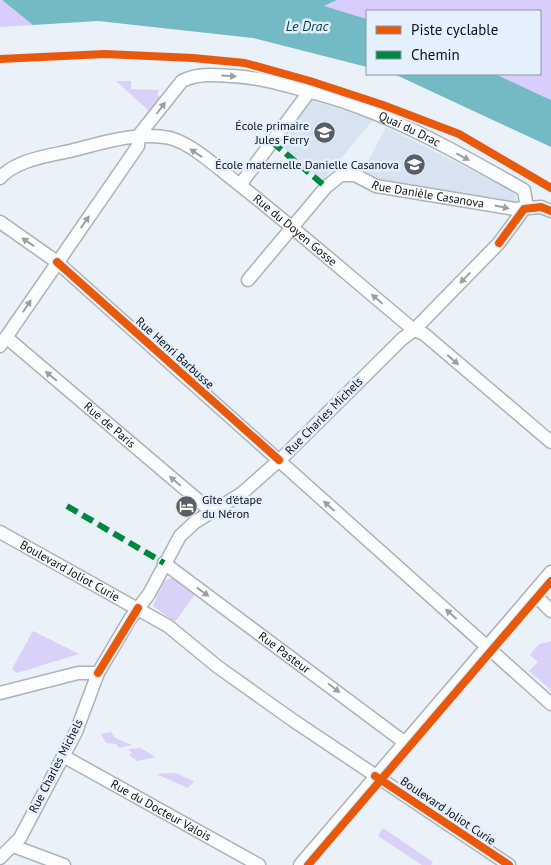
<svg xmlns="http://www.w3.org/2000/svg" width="551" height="865" font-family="'PT Sans',sans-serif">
<rect width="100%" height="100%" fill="#eaf1f8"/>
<!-- built -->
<g fill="#d7e3f1">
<polygon points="311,100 373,120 323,180 321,180 279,144"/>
<polygon points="386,127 509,189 514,192 518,202 515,203 384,181 363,171"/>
</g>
<!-- green -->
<g fill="#d9d1f7">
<polygon points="116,81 131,81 131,89 159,90 157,95 160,97 149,111"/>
<polygon points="173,577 196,593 175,622 153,606 164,581"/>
<polygon points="33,631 79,654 17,673 12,669"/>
<polygon points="551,641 551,690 529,671 538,662 530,655 539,644"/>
<polygon points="111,732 115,738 132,745 119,748 116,744 106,743 101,734"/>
<polygon points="141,748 155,757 137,761 129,755 132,753 128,749"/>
<polygon points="174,773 175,773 194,781 188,788 156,774"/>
<polygon points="383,828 433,862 431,865 422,865 378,836"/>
</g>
<!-- forest -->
<g fill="#d8cdfc">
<polygon points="0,0 2,0 33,25 0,27"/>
<polygon points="337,0 551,0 551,100 495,74 540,74 540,11 367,11 367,19 323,6"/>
</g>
<!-- water -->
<g fill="#74bac4">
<polygon points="2,0 337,0 324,6 367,19 367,67 253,38 98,21 33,25"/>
<polygon points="394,74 495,74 551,100 551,147"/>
</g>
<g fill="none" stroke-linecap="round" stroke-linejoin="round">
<defs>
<g id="minor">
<path id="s1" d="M 0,178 C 16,160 47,156 70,151 C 102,143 137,131 170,138 C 191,143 219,169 236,182 C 297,230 355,281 414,330 L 424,334 L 551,442"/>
<polyline points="240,185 309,92"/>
<polyline points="0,222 57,262 551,704"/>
<path id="s2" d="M 248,280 L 326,187 L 341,175 L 355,175 L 376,186 L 515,209 L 541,207 L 551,211"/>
<path id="s3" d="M 6,337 L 212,512"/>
<path id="s4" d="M 0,346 L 138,146 L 139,135 L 182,81 C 198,73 215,75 233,76 C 261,78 281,84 307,91 C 387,111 453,150 524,190 L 526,202 L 524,209 L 499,243 L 414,330 L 402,339 L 284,456 L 241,494 L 195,522 L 180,536 L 149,594 L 130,619 L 98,673 L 76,732 L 20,838 L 0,858"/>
<path id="s5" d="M 0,532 L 168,626 L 218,667 L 294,721 L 509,865"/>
<path id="s6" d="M 164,563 L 404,742"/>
<polyline points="533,593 551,611"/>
<polyline points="0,693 78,673 98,673"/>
<path id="s7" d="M 63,756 L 259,865"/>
<polyline points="13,846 64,865"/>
<polyline points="300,865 551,572"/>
</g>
</defs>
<!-- minor casing -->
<use href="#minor" stroke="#acb2b8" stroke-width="15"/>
<!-- minor -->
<use href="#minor" stroke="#fcfdfe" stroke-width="12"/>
<!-- quiet -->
<g stroke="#00873e" stroke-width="6" stroke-dasharray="12 6" stroke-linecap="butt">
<polyline points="272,142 326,187"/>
<polyline points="67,506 164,563"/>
</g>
<defs>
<g id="cycleway">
<polyline points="0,59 105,54 193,58 245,63 310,81 383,105 459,134 551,188"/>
<polyline points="499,243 524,209 541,207 551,211"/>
<polyline points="57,262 279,460"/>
<polyline points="98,673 138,608"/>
<polyline points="375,776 509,865"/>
<polyline points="308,865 551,581"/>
</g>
</defs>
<!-- cycleway casing -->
<use href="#cycleway" stroke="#e4f0fe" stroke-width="11"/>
<!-- cycleway -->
<use href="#cycleway" stroke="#e8590c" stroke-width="8"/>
</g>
<!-- one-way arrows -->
<defs><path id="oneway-solid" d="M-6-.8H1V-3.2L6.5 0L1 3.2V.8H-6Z" transform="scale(1.25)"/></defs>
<g fill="#9c9ea0">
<use href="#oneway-solid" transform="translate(229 76) rotate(3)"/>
<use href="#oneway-solid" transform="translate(161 108) rotate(-53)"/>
<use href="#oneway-solid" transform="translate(196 153) rotate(-146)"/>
<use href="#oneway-solid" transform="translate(463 157) rotate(28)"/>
<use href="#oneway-solid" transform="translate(502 207) rotate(12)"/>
<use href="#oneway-solid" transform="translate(85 222) rotate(-55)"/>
<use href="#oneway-solid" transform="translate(28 242) rotate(-146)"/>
<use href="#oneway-solid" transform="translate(465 278) rotate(134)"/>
<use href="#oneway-solid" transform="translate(377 299) rotate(-140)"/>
<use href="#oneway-solid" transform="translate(27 306) rotate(-56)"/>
<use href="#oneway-solid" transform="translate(453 360) rotate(41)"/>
<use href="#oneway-solid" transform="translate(51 376) rotate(-140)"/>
<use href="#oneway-solid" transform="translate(175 481) rotate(-140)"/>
<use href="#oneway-solid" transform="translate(329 506) rotate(-138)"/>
<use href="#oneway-solid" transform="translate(203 592) rotate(36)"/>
<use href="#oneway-solid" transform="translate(451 614) rotate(-138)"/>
<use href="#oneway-solid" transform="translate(334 688) rotate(37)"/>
</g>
<!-- icons -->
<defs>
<symbol id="school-disc" viewBox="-11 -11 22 22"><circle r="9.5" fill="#595e63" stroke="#e4f0fe"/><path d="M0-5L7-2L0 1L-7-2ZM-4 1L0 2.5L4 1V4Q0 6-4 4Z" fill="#fff"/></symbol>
<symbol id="hotel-disc" viewBox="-11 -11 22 22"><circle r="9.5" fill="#595e63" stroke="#e4f0fe"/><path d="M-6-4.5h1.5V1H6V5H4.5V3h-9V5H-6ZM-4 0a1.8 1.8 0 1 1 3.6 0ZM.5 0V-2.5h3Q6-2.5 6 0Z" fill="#fff"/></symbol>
</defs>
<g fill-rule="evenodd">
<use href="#school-disc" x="312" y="120" width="25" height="25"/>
<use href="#school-disc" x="402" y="152" width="25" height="25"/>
<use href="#hotel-disc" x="174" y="494" width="25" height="25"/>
</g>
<g text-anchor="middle" stroke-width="5" stroke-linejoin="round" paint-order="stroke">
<!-- poi labels -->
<g font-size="12" fill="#0b0f13" stroke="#e4f0fe" text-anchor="end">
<text x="309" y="130">École primaire<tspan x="309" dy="14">Jules Ferry</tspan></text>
<text x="399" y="169">École maternelle Danielle Casanova</text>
<text x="202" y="504" text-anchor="start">Gîte d’étape<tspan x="202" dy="14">du Néron</tspan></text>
</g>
<!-- street labels -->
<g font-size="12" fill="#0b0f13" stroke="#e4f0fe">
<text dy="4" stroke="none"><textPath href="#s4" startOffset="560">Quai du Drac</textPath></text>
<text dy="4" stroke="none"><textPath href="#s2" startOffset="231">Rue Danièle Casanova</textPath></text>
<text dy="4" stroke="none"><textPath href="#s1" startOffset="334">Rue du Doyen Gosse</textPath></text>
<text transform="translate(175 353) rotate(42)" y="4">Rue Henri Barbusse</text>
<text transform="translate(324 416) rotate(-45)" y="4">Rue Charles Michels</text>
<text dy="4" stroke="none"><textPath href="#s3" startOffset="136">Rue de Paris</textPath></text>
<text dy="4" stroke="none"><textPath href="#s5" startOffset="80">Boulevard Joliot Curie</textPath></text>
<text dy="4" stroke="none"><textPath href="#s6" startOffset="150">Rue Pasteur</textPath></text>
<text transform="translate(56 766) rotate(-63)" y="4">Rue Charles Michels</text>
<text dy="4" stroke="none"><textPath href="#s7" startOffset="112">Rue du Docteur Valois</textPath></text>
<text transform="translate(448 811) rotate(34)" y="4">Boulevard Joliot Curie</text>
</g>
<!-- water labels -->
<g font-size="14" font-style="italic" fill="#003f45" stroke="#e4f0fe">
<text x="307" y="31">Le Drac</text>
</g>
</g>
<!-- legend -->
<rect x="366" y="10" width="175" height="65" fill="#e4f0fe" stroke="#8d96a0"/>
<rect x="376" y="26" width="25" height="8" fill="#e8590c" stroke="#8d96a0"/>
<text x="411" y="35" font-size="15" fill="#0b0f13">Piste cyclable</text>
<rect x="376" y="51" width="25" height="8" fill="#00873e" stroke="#8d96a0"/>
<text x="411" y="60" font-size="15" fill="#0b0f13">Chemin</text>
</svg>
